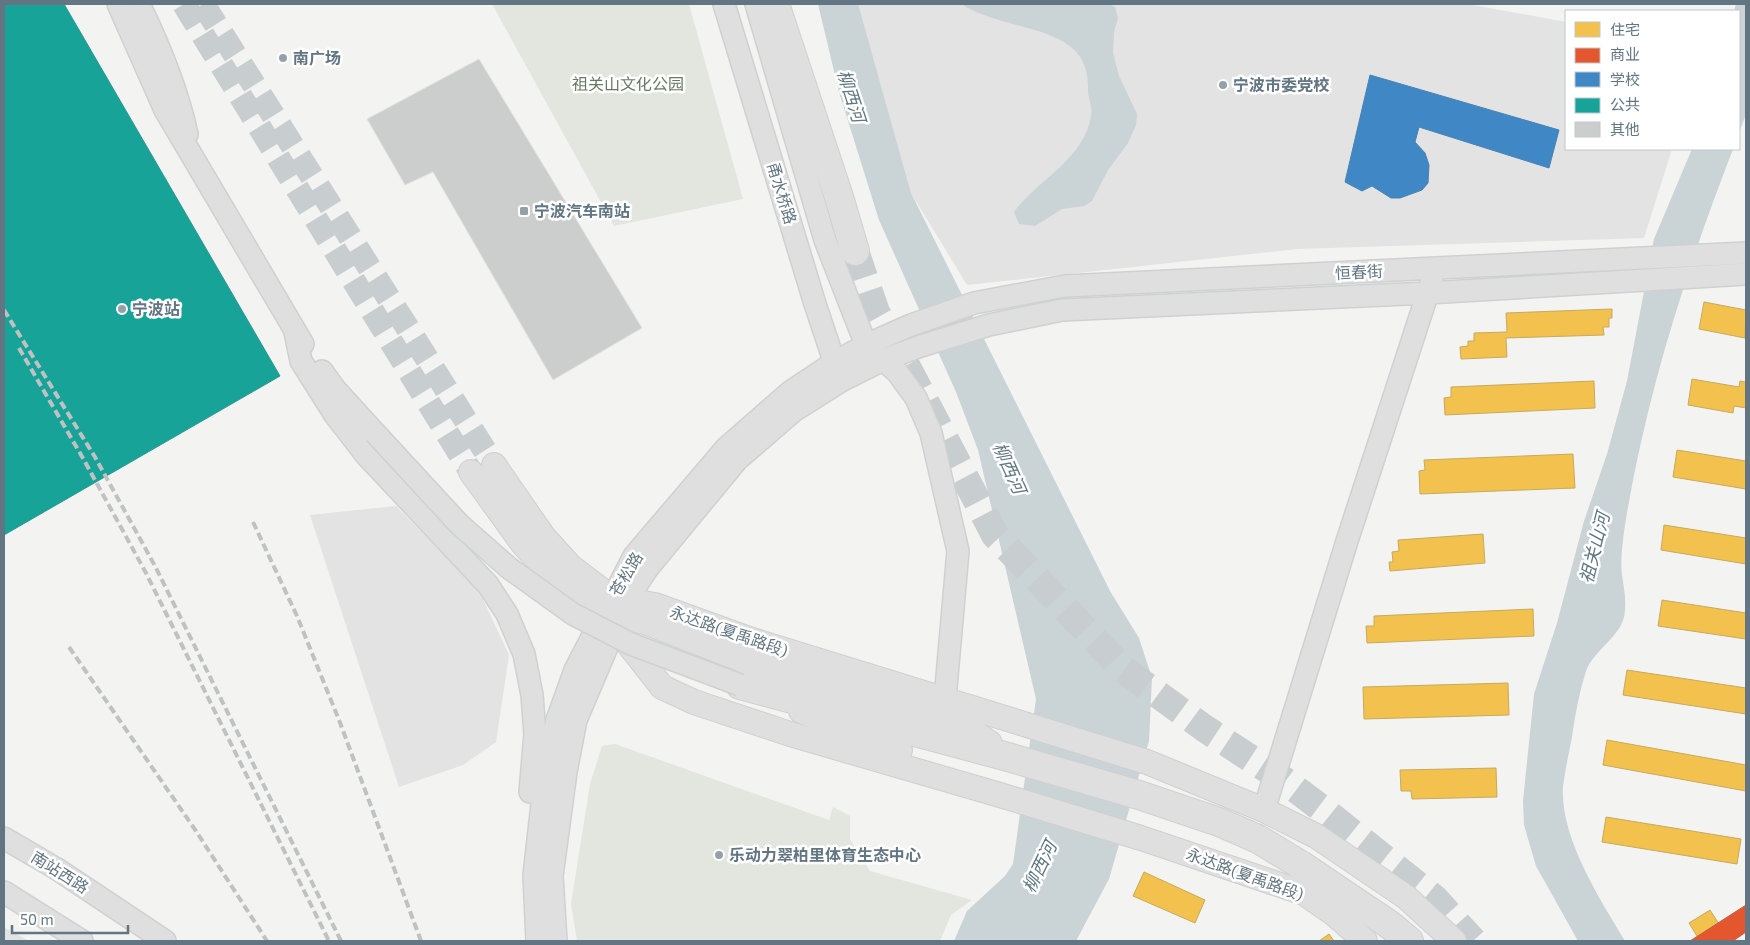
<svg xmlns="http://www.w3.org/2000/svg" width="1750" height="945" font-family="'Exo 2','Noto Sans SC',sans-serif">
<rect width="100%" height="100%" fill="#f3f3f1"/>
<!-- built -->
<g fill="#e2e3e2">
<polygon points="857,4 1467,4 1566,22 1566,149 1672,149 1644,238 1297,249 967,285 911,193"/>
<polygon points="396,506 479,591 509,655 496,742 463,765 399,787 310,515"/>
<polygon points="4,927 29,941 4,941"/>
</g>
<!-- green -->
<g fill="#e2e6df">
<polygon points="492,4 689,4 743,199 614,226"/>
<polygon points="615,744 829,820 833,807 850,816 850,839 870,871 972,900 951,915 940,941 577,941 571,904 590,784 602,746"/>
</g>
<!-- water -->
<g fill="#cad3d5">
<polygon points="818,4 858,4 911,193 1110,591 1139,638 1152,678 1149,741 1109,879 1076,941 954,941 967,911 1005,876 1013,864 1036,699 978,450 956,392 879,220 839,92"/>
<path d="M 962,4 L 1110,4 L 1115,7 L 1118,18 L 1114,32 L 1113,53 L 1119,76 L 1137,114 L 1136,125 L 1128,143 L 1108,170 L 1092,201 L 1084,206 L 1062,209 L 1035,226 L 1019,224 L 1014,212 C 1038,179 1084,160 1091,116 C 1093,108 1088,98 1088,90 C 1089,59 1075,45 1047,34 C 1025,26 978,17 962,4 Z"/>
<polygon points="1736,4 1746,4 1746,114 1739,133 1739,11 1734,11"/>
<path d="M 1692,149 L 1733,149 C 1686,271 1646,395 1625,525 C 1623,540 1620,560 1622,575 C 1624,589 1627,602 1624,617 C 1619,638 1594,650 1586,671 C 1579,693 1575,715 1572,737 C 1569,753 1565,770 1563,787 C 1560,838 1600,899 1625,941 L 1578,941 L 1536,866 L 1524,825 L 1523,801 L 1534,694 L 1557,623 L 1584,521 L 1607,454 L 1627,381 L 1654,239 Z"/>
</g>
<!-- homes -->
<g fill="#f2c14e" stroke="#c7aa5e">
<polygon points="1704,302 1746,310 1745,338 1699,329"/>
<polygon points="1612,309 1612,318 1609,318 1609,327 1603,327 1604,335 1506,338 1507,357 1461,359 1460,347 1468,346 1468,341 1474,341 1474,333 1507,332 1506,313"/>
<polygon points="1692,379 1739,387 1740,381 1746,382 1746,408 1734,406 1733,413 1688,405"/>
<polygon points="1594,381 1595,408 1445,415 1444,398 1451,397 1451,387"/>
<polygon points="1677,450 1746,461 1746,489 1673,477"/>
<polygon points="1573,454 1575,488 1420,494 1419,471 1425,470 1424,460"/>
<polygon points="1664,525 1746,538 1746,564 1661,550"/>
<polygon points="1483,534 1485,563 1390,571 1389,562 1393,562 1392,552 1399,551 1398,540"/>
<polygon points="1662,600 1746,613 1746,639 1658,626"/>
<polygon points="1533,609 1534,636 1367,643 1366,626 1374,626 1374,616"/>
<polygon points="1627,670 1746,688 1746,714 1623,695"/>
<polygon points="1508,683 1509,715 1364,719 1363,687"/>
<polygon points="1607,740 1746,765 1746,791 1603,765"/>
<polygon points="1496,768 1497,797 1412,799 1411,791 1401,791 1400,770"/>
<polygon points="1606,817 1741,839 1737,864 1602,842"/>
<polygon points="1144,872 1205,900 1195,923 1133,896"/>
<polygon points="1710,910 1730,941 1700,941 1689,923"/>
<polygon points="1329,934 1334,941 1319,941"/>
</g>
<!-- shops -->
<polygon fill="#e4572e" stroke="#bd6047" points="1746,905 1746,932 1733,941 1690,941"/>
<!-- schools -->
<polygon fill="#3f88c5" stroke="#4a82b1" points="1370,75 1559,130 1549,168 1419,127 1415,142 1425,153 1429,165 1428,183 1422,190 1400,198 1391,198 1372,186 1362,191 1345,182"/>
<!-- public -->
<polygon fill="#17a398" stroke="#2e9591" points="4,4 64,4 280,376 4,535"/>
<!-- building -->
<polygon fill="#cccece" stroke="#e2e2e1" points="479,59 642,328 553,380 433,172 405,185 367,119"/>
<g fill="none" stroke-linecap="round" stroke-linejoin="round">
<!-- primary-tunnel -->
<g stroke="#c8cdd0" stroke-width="24" stroke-dasharray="24 12" stroke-linecap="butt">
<polyline points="184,4 471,472"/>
<polyline points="203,4 494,465"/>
</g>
<!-- highway-tunnel -->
<polyline stroke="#c8cdd0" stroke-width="28" stroke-dasharray="28 14" stroke-linecap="butt" points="855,251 876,312 907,367 995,535 1123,669 1204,728 1285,781 1321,808 1435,899 1473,941"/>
<defs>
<g id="secondary">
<polyline points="118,4 165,110 303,344"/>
<path d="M 139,4 C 160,47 177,88 187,134"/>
<polyline points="724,4 815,304 839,376"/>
<polyline points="756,4 825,240 866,345 897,372 916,398 931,433 958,551 945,699"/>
<polyline points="295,332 301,361 335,415 366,455 488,585 507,614 524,654 532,695 535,734 530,792"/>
<polyline points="322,371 335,389 375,433"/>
<polyline points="1264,810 1347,541 1432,280"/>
<polyline points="4,838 57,869 165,941"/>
<polyline points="4,892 82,941"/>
<polyline points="537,941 534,875 546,769 557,720 575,670 634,556 726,448 790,392 835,362 866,345 911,325 974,303 1065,286 1746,253"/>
<polyline points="556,941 552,876 566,772 576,720 627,600 647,569 737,460 795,410 841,381 883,360 921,346 989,325 1062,310 1428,293 1746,274"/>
</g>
<g id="primary">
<polyline points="494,465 543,536 570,566 612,598 655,605 752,640 1147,762 1264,810 1316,836 1406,897 1454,941"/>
<polyline points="471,472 523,544 559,583 604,613 662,687 694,702 790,734 1000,795 1141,838 1304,893 1333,913 1365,941"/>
<polyline points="801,711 873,741 900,750"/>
</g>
<g id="highway">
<polyline points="775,4 839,197 855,251"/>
<polyline points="604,613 645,620 748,660 953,721 988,744"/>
<polyline points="740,685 1008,757 1139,795 1219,822 1258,839 1301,865 1390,925 1409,941"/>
</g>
</defs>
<!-- secondary casing -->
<use href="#secondary" stroke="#cfd1d1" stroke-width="24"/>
<!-- primary casing -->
<use href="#primary" stroke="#cfcfcf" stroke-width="26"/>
<!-- highway casing -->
<use href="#highway" stroke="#cfd0d0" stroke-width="30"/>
<!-- secondary -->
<use href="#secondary" stroke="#dfdfe0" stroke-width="21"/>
<!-- primary -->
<use href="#primary" stroke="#dfdfe0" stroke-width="24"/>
<!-- highway -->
<use href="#highway" stroke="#dfdfe0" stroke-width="28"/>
<!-- rail -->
<g stroke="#bfc1c2" stroke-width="4" stroke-dasharray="8 4" stroke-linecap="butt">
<polyline points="4,310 95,457 155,566 341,941"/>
<polyline points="19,348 84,460 146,573 329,941"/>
<polyline points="253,522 297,616 339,720 421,941"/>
<polyline points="69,647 196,831 267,941"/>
</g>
<defs>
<polyline id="secondary-bridge" points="375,433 459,524 509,568 573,614 631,644 740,685"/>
</defs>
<!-- secondary-bridge casing -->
<use href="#secondary-bridge" stroke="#cfd1d1" stroke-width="24" stroke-linecap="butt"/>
<!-- secondary-bridge -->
<use href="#secondary-bridge" stroke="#dfdfe0" stroke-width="21"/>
</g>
<!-- markers -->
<g fill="#95a1a9" stroke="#fff" stroke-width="2">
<circle cx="283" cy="58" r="5"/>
<circle cx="1223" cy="85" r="5"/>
<rect x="519" y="206" width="10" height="10" rx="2.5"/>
<circle cx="122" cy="309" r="5"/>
<circle cx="719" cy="855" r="5"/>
</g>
<g text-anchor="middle" stroke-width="5" stroke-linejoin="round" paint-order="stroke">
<!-- poi labels -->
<g font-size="16" font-weight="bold" fill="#627582" stroke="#fff" text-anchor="start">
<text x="293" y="64">南广场</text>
<text x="1233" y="91">宁波市委党校</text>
<text x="534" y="217">宁波汽车南站</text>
<text x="132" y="315">宁波站</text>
<text x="729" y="861">乐动力翠柏里体育生态中心</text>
</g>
<!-- park labels -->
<g font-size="16" fill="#677961" stroke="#fff">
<text x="628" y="90">祖关山文化公园</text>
</g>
<!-- street labels -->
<g font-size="16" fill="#627582" stroke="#fff">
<text transform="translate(782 193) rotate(73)" y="6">甬水桥路</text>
<text transform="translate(1359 272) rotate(-3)" y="6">恒春街</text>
<text transform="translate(626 574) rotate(-59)" y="6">苍松路</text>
<text transform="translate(729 631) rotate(19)" y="6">永达路(夏禹路段)</text>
<text transform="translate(60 872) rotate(32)" y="6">南站西路</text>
<text transform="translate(1245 874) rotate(20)" y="6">永达路(夏禹路段)</text>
</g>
<!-- water labels -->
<g font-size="18" font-style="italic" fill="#5e7780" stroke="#fff">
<text transform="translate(851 96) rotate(72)" y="6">柳西河</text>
<text transform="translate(1009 468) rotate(66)" y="6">柳西河</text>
<text transform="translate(1595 548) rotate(-76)" y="6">祖关山河</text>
<text transform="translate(1040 867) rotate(-64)" y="6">柳西河</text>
</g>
</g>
<!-- border -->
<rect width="1750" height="945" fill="none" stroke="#627582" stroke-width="10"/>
<!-- legend -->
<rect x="1565" y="10" width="175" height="140" fill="#ffffff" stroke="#c0c8cd"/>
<rect x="1575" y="22" width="25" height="15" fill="#f2c14e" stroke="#c0c8cd"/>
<text x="1610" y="35" font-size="15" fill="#627582">住宅</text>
<rect x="1575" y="48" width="25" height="15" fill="#e4572e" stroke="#c0c8cd"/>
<text x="1610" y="60" font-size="15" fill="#627582">商业</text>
<rect x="1575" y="72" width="25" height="15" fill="#3f88c5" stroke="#c0c8cd"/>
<text x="1610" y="85" font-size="15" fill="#627582">学校</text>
<rect x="1575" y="98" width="25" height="15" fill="#17a398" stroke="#c0c8cd"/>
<text x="1610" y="110" font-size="15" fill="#627582">公共</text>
<rect x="1575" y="122" width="25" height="15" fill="#cccece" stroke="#c0c8cd"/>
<text x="1610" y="135" font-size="15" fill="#627582">其他</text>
<!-- scale -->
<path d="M12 925v8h116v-8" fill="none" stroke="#627582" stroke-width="2.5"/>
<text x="20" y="925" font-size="15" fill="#627582" stroke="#ffffff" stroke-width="4" paint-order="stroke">50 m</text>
</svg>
